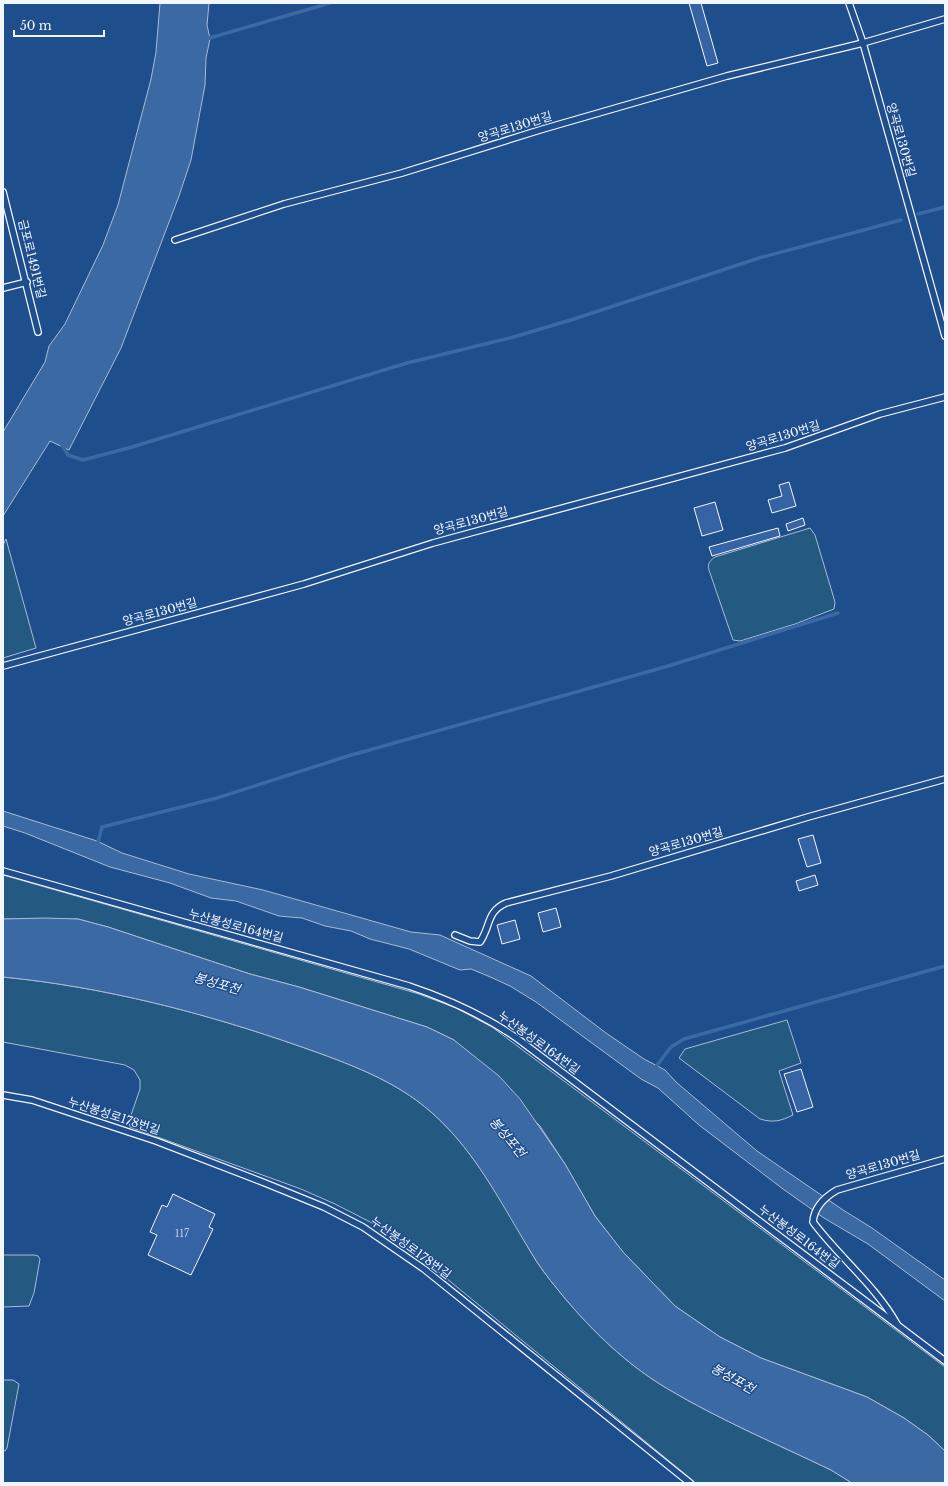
<svg xmlns="http://www.w3.org/2000/svg" width="948" height="1486" font-family="'Libre Baskerville','Noto Sans KR',serif">
<rect width="100%" height="100%" fill="#1f4e8c"/>
<!-- green -->
<g fill="#245a82" stroke="#a8bbd7">
<path d="M 810,528 L 815,535 L 835,602 L 834,609 L 795,624 L 740,641 L 733,640 L 710,573 C 707,565 708,562 715,557 Z"/>
<polygon points="6,539 36,648 3,658 3,545"/>
<polygon points="3,875 419,994 456,1008 492,1027 945,1367 945,1451 928,1435 904,1418 867,1397 761,1358 720,1337 675,1306 623,1252 595,1216 565,1164 540,1126 454,1040 427,1027 299,987 250,974 108,927 78,919 3,919"/>
<path d="M 3,977 C 105,987 205,1013 302,1047 C 347,1063 395,1080 431,1112 C 469,1145 492,1187 518,1229 C 526,1244 534,1259 544,1272 C 578,1317 620,1361 668,1389 C 720,1420 777,1444 831,1470 L 852,1483 L 696,1483 L 424,1260 L 380,1227 L 335,1204 L 301,1189 L 130,1127 L 129,1121 L 140,1089 L 140,1080 L 134,1070 L 125,1065 L 3,1042 Z"/>
<path d="M 787,1020 L 801,1063 L 779,1071 L 793,1115 C 781,1121 773,1123 760,1119 L 679,1058 L 685,1049 Z"/>
<polygon points="3,1255 34,1255 38,1256 40,1259 34,1293 29,1306 3,1307"/>
<polygon points="3,1380 13,1380 19,1384 7,1448 5,1451 3,1450"/>
</g>
<!-- water -->
<g fill="#3b69a3" stroke="#a8bbd7">
<polygon points="160,3 209,3 207,25 210,39 206,58 205,85 191,160 179,196 121,348 69,450 50,441 3,516 3,432 45,362 49,346 65,324 103,245 118,205 151,79 156,52"/>
<polygon points="3,811 97,841 122,853 189,874 263,890 411,932 440,935 531,976 606,1033 644,1059 665,1070 676,1082 757,1151 843,1210 872,1228 945,1280 945,1301 868,1244 824,1218 783,1189 699,1125 658,1088 641,1079 536,1002 510,986 488,976 471,969 460,970 409,949 370,939 351,931 325,926 302,918 279,916 236,901 211,898 170,883 110,867 25,833 3,826"/>
<path d="M 45,918 L 78,919 L 108,927 L 250,974 L 299,987 L 427,1027 L 454,1040 L 499,1076 L 520,1099 L 565,1164 L 595,1216 L 623,1252 L 675,1306 L 720,1337 L 761,1358 L 867,1397 L 904,1418 L 928,1435 L 945,1451 L 945,1483 L 852,1483 L 831,1470 C 777,1444 720,1420 668,1389 C 620,1361 578,1317 544,1272 C 535,1260 528,1247 520,1234 C 494,1190 470,1146 431,1112 C 395,1080 347,1063 302,1047 C 205,1013 105,987 3,977 L 3,919 Z"/>
</g>
<g fill="none" stroke-linecap="round" stroke-linejoin="round">
<!-- stream -->
<g stroke="#3b69a3" stroke-width="3.5">
<polyline points="206,39 330,3"/>
<polyline points="918,214 945,207"/>
<polyline points="62,445 68,455 83,460 132,447 407,363 510,338 571,320 759,258 901,220"/>
<polyline points="97,846 102,827 217,798 348,756 665,667 838,613"/>
<polyline points="655,1068 671,1047 684,1039 945,966"/>
</g>
</g>
<!-- building -->
<g fill="#3563a3" stroke="#f2f6ff">
<polygon points="689,3 701,3 718,63 707,66"/>
<polygon points="789,482 796,506 772,513 768,500 782,496 779,485"/>
<polygon points="715,502 723,530 702,536 694,508"/>
<polygon points="803,518 805,525 788,531 786,524"/>
<polygon points="778,528 780,536 712,556 709,547"/>
<polygon points="813,835 821,863 807,867 798,839"/>
<polygon points="815,875 818,885 799,891 796,881"/>
<polygon points="556,908 561,927 543,932 538,913"/>
<polygon points="515,920 520,939 502,944 497,925"/>
<polygon points="801,1069 813,1107 797,1112 784,1074"/>
<polygon points="173,1194 215,1214 209,1227 213,1229 191,1275 148,1255 157,1235 150,1232 162,1205 167,1207"/>
</g>
<g fill="none" stroke-linecap="round" stroke-linejoin="round">
<defs>
<g id="service">
<polyline points="849,3 863,43 945,336"/>
<polyline points="3,192 38,332"/>
<polyline points="175,240 284,204 402,173 543,129 727,76 863,43 945,19"/>
<polyline points="3,288 27,282"/>
<polyline points="3,666 304,584 433,543 785,448 880,414 945,397"/>
<path d="M 3,871 L 409,986 C 448,999 484,1015 518,1039 L 945,1361"/>
<path d="M 455,935 L 470,941 L 480,942 C 491,926 486,912 506,903 L 611,876 L 808,817 L 945,779"/>
<polyline points="3,1095 32,1100 156,1141 265,1183 324,1207 363,1227 424,1269 690,1483"/>
<path d="M 897,1324 C 875,1285 839,1257 813,1222 C 814,1208 825,1197 837,1190 L 945,1159"/>
</g>
</defs>
<!-- service casing -->
<use href="#service" stroke="#f2f6ff" stroke-width="8"/>
<!-- service -->
<use href="#service" stroke="#1f4e8c" stroke-width="5.5"/>
</g>
<g text-anchor="middle" stroke-width="3" stroke-linejoin="round" paint-order="stroke">
<!-- number labels -->
<g font-size="10" fill="#c3d1e8">
<text x="182" y="1237">117</text>
</g>
<!-- street labels -->
<g font-size="12" fill="#f2f6ff" stroke="#1f4e8c">
<text transform="translate(515 127) rotate(-17)" y="4">양곡로130번길</text>
<text transform="translate(901 140) rotate(74)" y="4">양곡로130번길</text>
<text transform="translate(32 259) rotate(76)" y="4">금포로1491번길</text>
<text transform="translate(783 436) rotate(-17)" y="4">양곡로130번길</text>
<text transform="translate(471 521) rotate(-15)" y="4">양곡로130번길</text>
<text transform="translate(160 612) rotate(-15)" y="4">양곡로130번길</text>
<text transform="translate(686 842) rotate(-16)" y="4">양곡로130번길</text>
<text transform="translate(236 926) rotate(15)" y="4">누산봉성로164번길</text>
<text transform="translate(539 1043) rotate(36)" y="4">누산봉성로164번길</text>
<text transform="translate(114 1116) rotate(18)" y="4">누산봉성로178번길</text>
<text transform="translate(883 1165) rotate(-16)" y="4">양곡로130번길</text>
<text transform="translate(799 1237) rotate(37)" y="4">누산봉성로164번길</text>
<text transform="translate(411 1248) rotate(36)" y="4">누산봉성로178번길</text>
</g>
<!-- water labels -->
<g font-size="13" font-style="italic" fill="#f2f6ff" stroke="#1f4e8c">
<text transform="translate(217 983) rotate(16)" y="5">봉성포천</text>
<text transform="translate(508 1137) rotate(50)" y="5">봉성포천</text>
<text transform="translate(733 1378) rotate(29)" y="5">봉성포천</text>
</g>
</g>
<!-- border -->
<rect width="948" height="1486" fill="none" stroke="#f2f6ff" stroke-width="8"/>
<!-- scale -->
<path d="M14 30v6h90v-6" fill="none" stroke="#f2f6ff" stroke-width="2"/>
<text x="20" y="30" font-size="12" fill="#f2f6ff" stroke="#1f4e8c" stroke-width="3" paint-order="stroke">50 m</text>
</svg>
